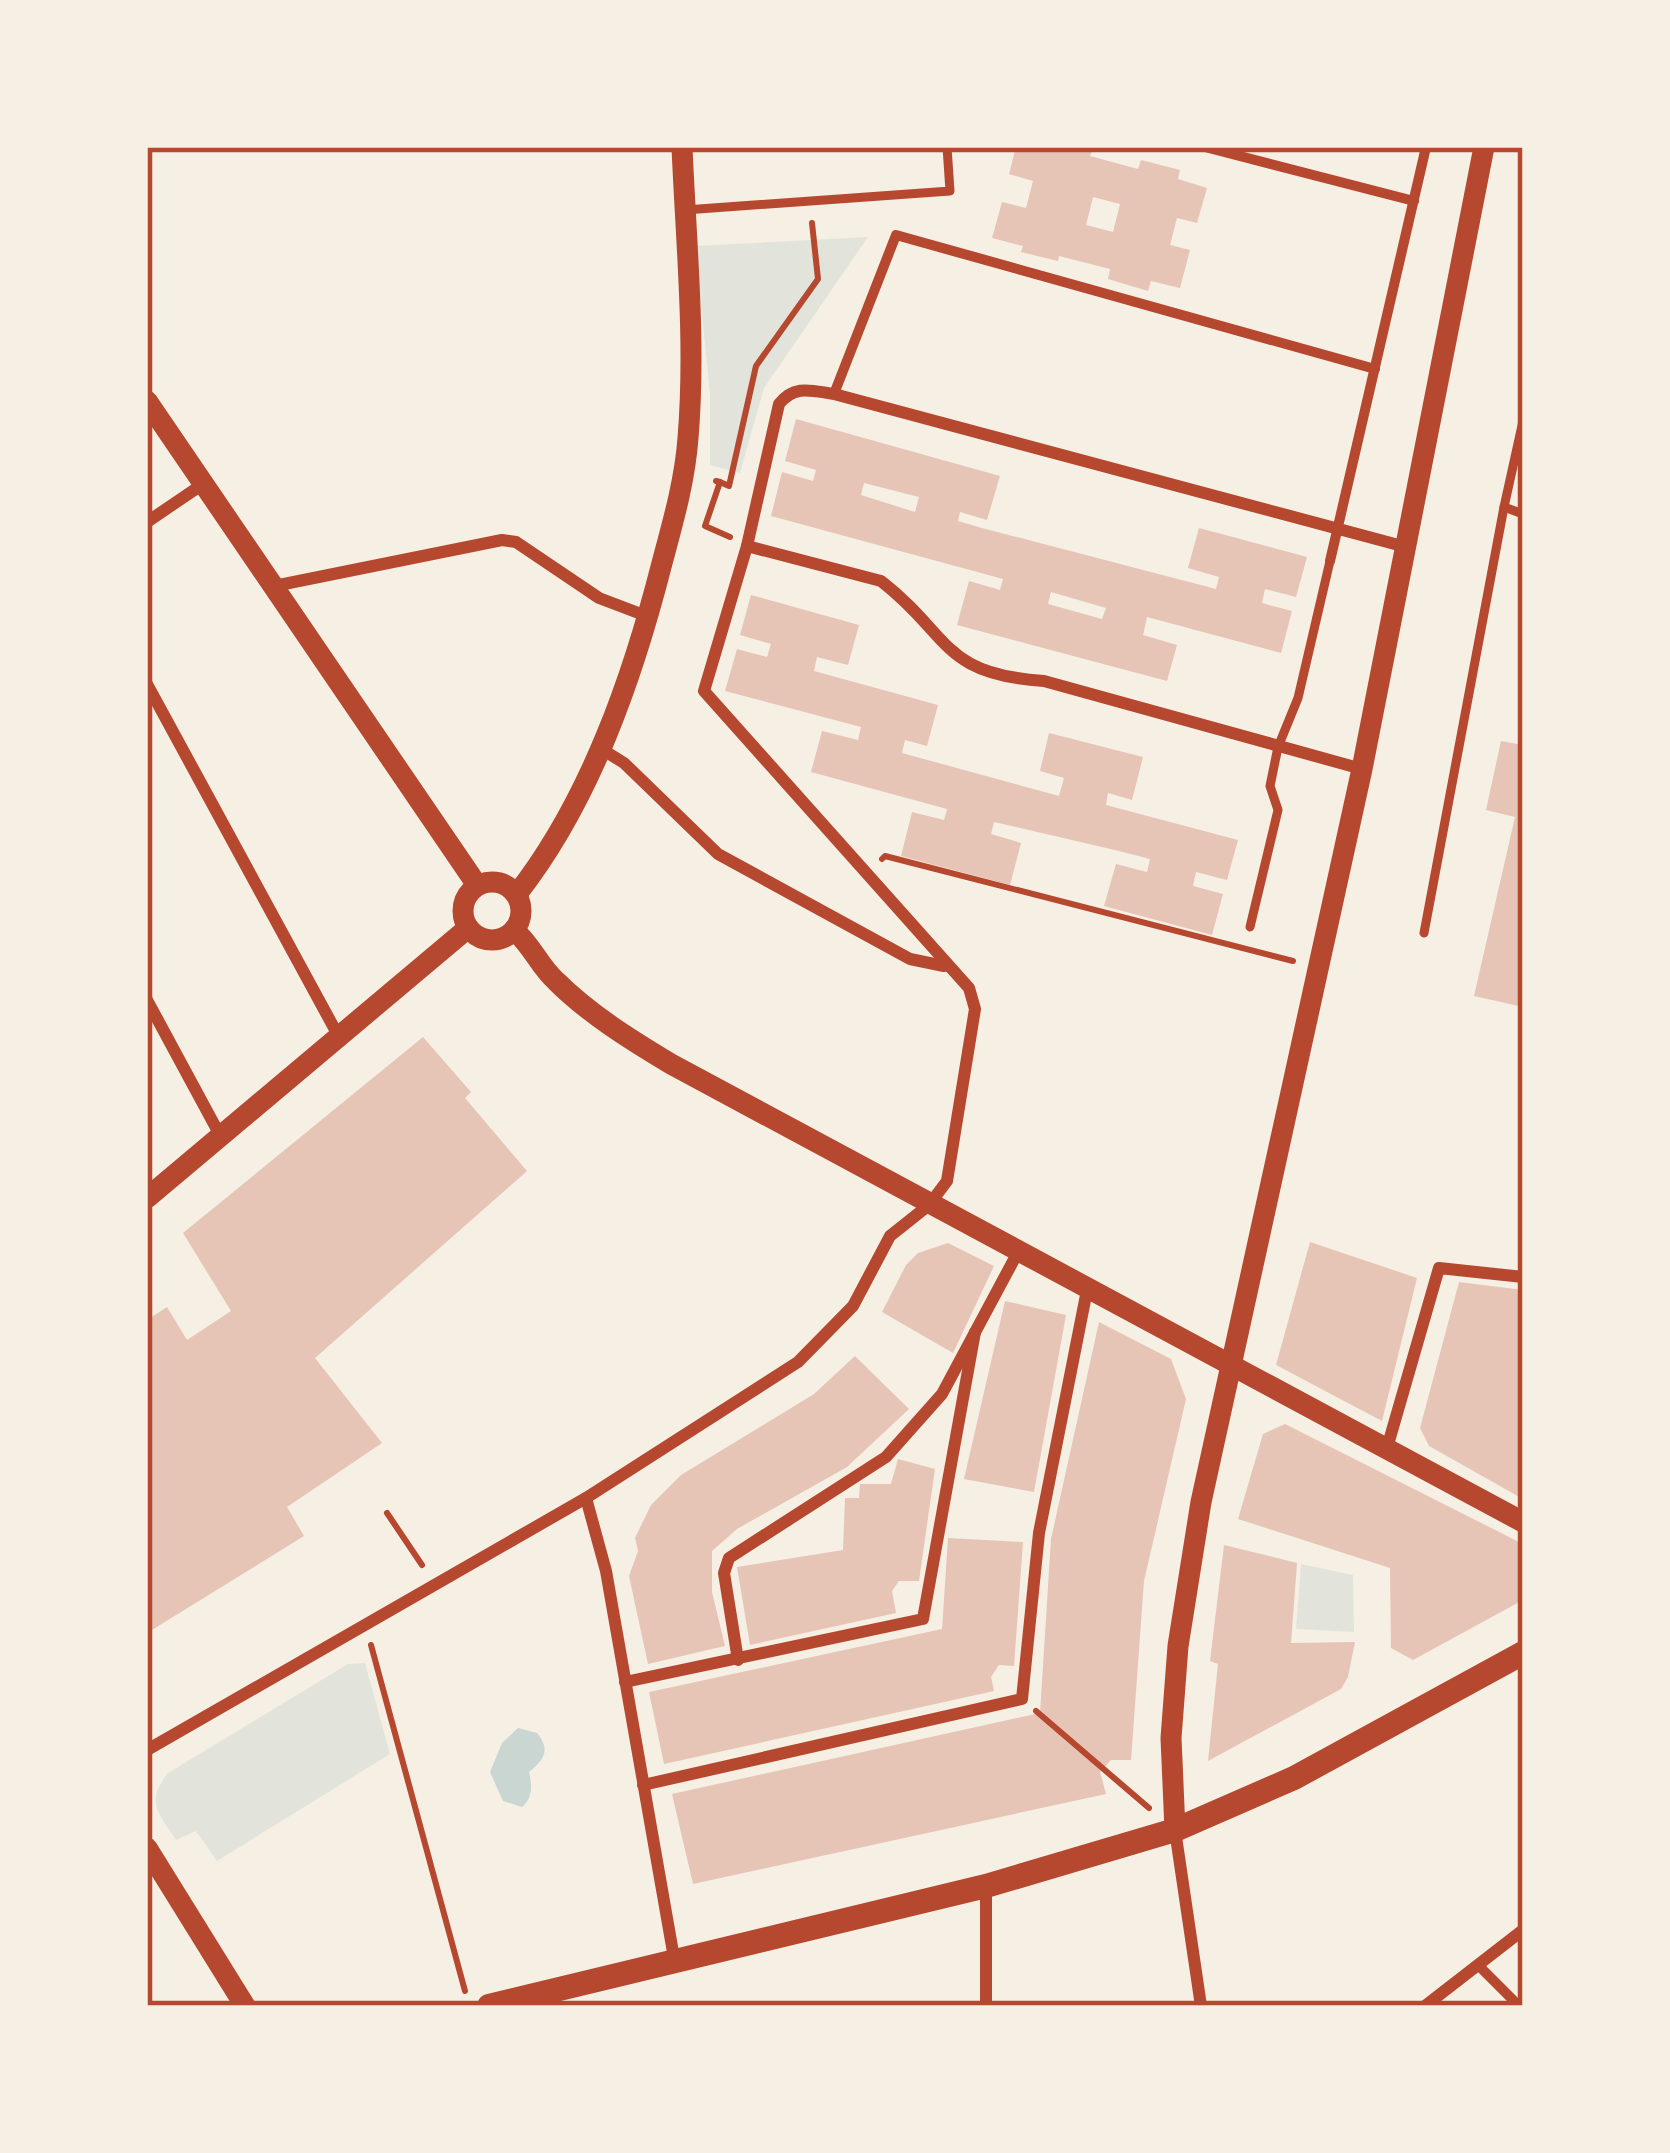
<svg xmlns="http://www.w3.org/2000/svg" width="1670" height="2153" font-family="'Space Grotesk',sans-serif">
<rect width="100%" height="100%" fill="#f6efe4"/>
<!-- green -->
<g fill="#e2e4dc">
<polygon points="868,237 764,388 740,473 710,465 710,394 695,246"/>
<polygon points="1301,1564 1353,1575 1354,1632 1296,1629"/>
<path d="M 365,1663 L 390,1754 L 217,1861 L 196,1831 L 176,1840 C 158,1812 145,1802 168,1773 L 348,1664 Z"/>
</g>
<!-- water -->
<path fill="#c9d6d2" d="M 518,1728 L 537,1733 C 551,1750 544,1760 529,1772 C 532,1785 533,1798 522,1807 L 503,1801 L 490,1772 L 502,1743 Z"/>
<!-- building -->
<g fill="#e6c5b7" fill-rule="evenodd">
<path d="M 1016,147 L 1089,147 L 1093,148 L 1090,156 L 1138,169 L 1141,160 L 1180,170 L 1178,179 L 1207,188 L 1197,223 L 1177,218 L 1170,245 L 1190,250 L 1180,288 L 1151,281 L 1148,291 L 1108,279 L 1110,269 L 1059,256 L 1058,261 L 1021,252 L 1023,246 L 992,238 L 1002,202 L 1026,208 L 1033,181 L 1009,174 ZM 1093,197 L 1120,204 L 1113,232 L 1086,225 Z"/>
<path d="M 796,419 L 1000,476 L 987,520 L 960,512 L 958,521 L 982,528 L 1216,589 L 1219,577 L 1188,568 L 1199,528 L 1307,557 L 1296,597 L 1265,589 L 1262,603 L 1292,611 L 1281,653 L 1147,617 L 1143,635 L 1177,645 L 1167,681 L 957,625 L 969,581 L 1000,590 L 1003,579 L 771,516 L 782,472 L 813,481 L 816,470 L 785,461 ZM 864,483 L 919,497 L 915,512 L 861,495 ZM 1051,592 L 1106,608 L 1102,619 L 1048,604 Z"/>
<polygon points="751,595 859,625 848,665 817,657 814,671 938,705 927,746 905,740 902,753 1059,796 1064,778 1040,771 1049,733 1143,757 1132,800 1108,793 1106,805 1238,840 1227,880 1196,872 1193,886 1223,894 1212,935 1104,906 1116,864 1147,872 1150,859 1119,851 994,822 991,834 1021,843 1010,885 901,856 912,812 944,820 947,809 811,772 822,731 858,740 861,727 725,691 737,649 767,657 771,644 740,635"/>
<polygon points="1501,741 1523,745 1523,1007 1474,996 1515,817 1486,810"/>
<polygon points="423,1037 471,1092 465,1098 527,1171 315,1358 382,1443 287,1507 304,1536 147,1633 147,1320 167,1307 187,1340 231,1311 183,1233"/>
<polygon points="1310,1242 1417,1278 1382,1421 1276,1365"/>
<polygon points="948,1243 994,1266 953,1353 882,1312 906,1265 918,1253"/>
<polygon points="1459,1282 1523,1290 1523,1499 1429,1446 1420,1428"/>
<polygon points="1005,1301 1066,1315 1034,1492 964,1479"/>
<polygon points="1099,1322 1171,1359 1186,1399 1144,1581 1131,1760 1111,1760 1100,1772 1106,1794 693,1884 672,1794 1040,1713 1051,1539"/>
<polygon points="855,1356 909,1409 847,1467 737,1529 712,1551 712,1592 725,1646 648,1664 629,1576 638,1551 635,1538 651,1505 681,1475 814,1394"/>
<polygon points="1285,1424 1523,1544 1523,1600 1413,1660 1391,1648 1390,1568 1238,1519 1263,1434"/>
<polygon points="898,1459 935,1469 919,1581 899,1581 892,1591 896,1613 750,1645 737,1567 843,1550 845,1498 859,1498 860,1484 891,1484"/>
<polygon points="948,1538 1023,1542 1014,1666 999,1665 991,1677 994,1691 664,1764 649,1692 942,1629"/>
<polygon points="1224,1545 1297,1563 1291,1643 1355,1642 1348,1677 1341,1689 1208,1761 1218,1664 1210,1661"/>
</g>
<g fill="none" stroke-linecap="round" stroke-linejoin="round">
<!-- path -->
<g stroke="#b5482f" stroke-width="6">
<polyline points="716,481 720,482 705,526 730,537"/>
<polyline points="720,482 729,486 756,366 818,279 812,223"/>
<polyline points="882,859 885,856 1293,961"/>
<polyline points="387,1513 422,1565"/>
<polyline points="371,1645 465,1991"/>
<polyline points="1036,1711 1149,1808"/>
</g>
<!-- service -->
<g stroke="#b5482f" stroke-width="9">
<polyline points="685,210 950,191 947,147"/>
<polyline points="1523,421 1504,507 1523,514"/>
<polyline points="1250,927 1278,810 1270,786 1278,747 1298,698 1330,561"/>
<polyline points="1424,933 1504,507"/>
</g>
<!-- pedestrian -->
<g stroke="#b5482f" stroke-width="10">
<polyline points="1205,147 1414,201"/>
<polyline points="834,394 896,235 1375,369"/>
<polyline points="1330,561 1426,147"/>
<polyline points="1478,1965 1519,2006"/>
</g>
<!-- minor -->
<g stroke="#b5482f" stroke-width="12">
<polyline points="147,522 203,484"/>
<path d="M 747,546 L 881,581 C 951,635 940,674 1044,681 L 1362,769"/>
<polyline points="274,586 502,540 516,542 599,598 649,617"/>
<polyline points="147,684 339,1037"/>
<polyline points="600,748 624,763 718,854 910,959 944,966"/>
<polyline points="147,1000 221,1137"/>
<polyline points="1387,1448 1439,1268 1523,1277"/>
<polyline points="586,1498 606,1571 674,1958"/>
<polyline points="738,1660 724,1573 729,1558 886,1457 942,1394 1018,1252"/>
<polyline points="625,1682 923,1619 975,1332"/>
<path d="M 147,1750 L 586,1498 L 798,1362 L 853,1306 L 890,1236 L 929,1205 L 947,1181 L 975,1009 L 969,988 L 704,691 L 747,546 L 779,404 C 795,384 812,391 834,394 L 1406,547"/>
<polyline points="643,1785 1022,1699 1039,1533 1087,1290"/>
<polyline points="1175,1830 1201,2006"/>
<polyline points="986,1887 986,2006"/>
<polyline points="1425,2006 1523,1930"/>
</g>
<!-- tertiary -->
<g stroke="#b5482f" stroke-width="21">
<polyline points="147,401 477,885"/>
<circle cx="492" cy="911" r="29"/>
<path d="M 517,894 C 590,801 633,677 662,563 C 673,522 685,480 688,438 C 696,342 686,243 682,147"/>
<path d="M 514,930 C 532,945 539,966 556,981 C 589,1014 631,1040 671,1064 L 1523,1522"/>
<polyline points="147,1198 468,928"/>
<polyline points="1175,1830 1171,1738 1178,1646 1201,1502 1362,769 1484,147"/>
<polyline points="147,1848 245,2006"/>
</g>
<!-- secondary -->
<polyline stroke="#b5482f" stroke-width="24" points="489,2006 986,1886 1175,1830 1294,1778 1523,1653"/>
</g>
<!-- border -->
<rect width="1670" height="2153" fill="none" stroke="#f6efe4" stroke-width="300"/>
<rect x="150" y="150" width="1370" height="1853" fill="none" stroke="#b5482f" stroke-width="4.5"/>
</svg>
